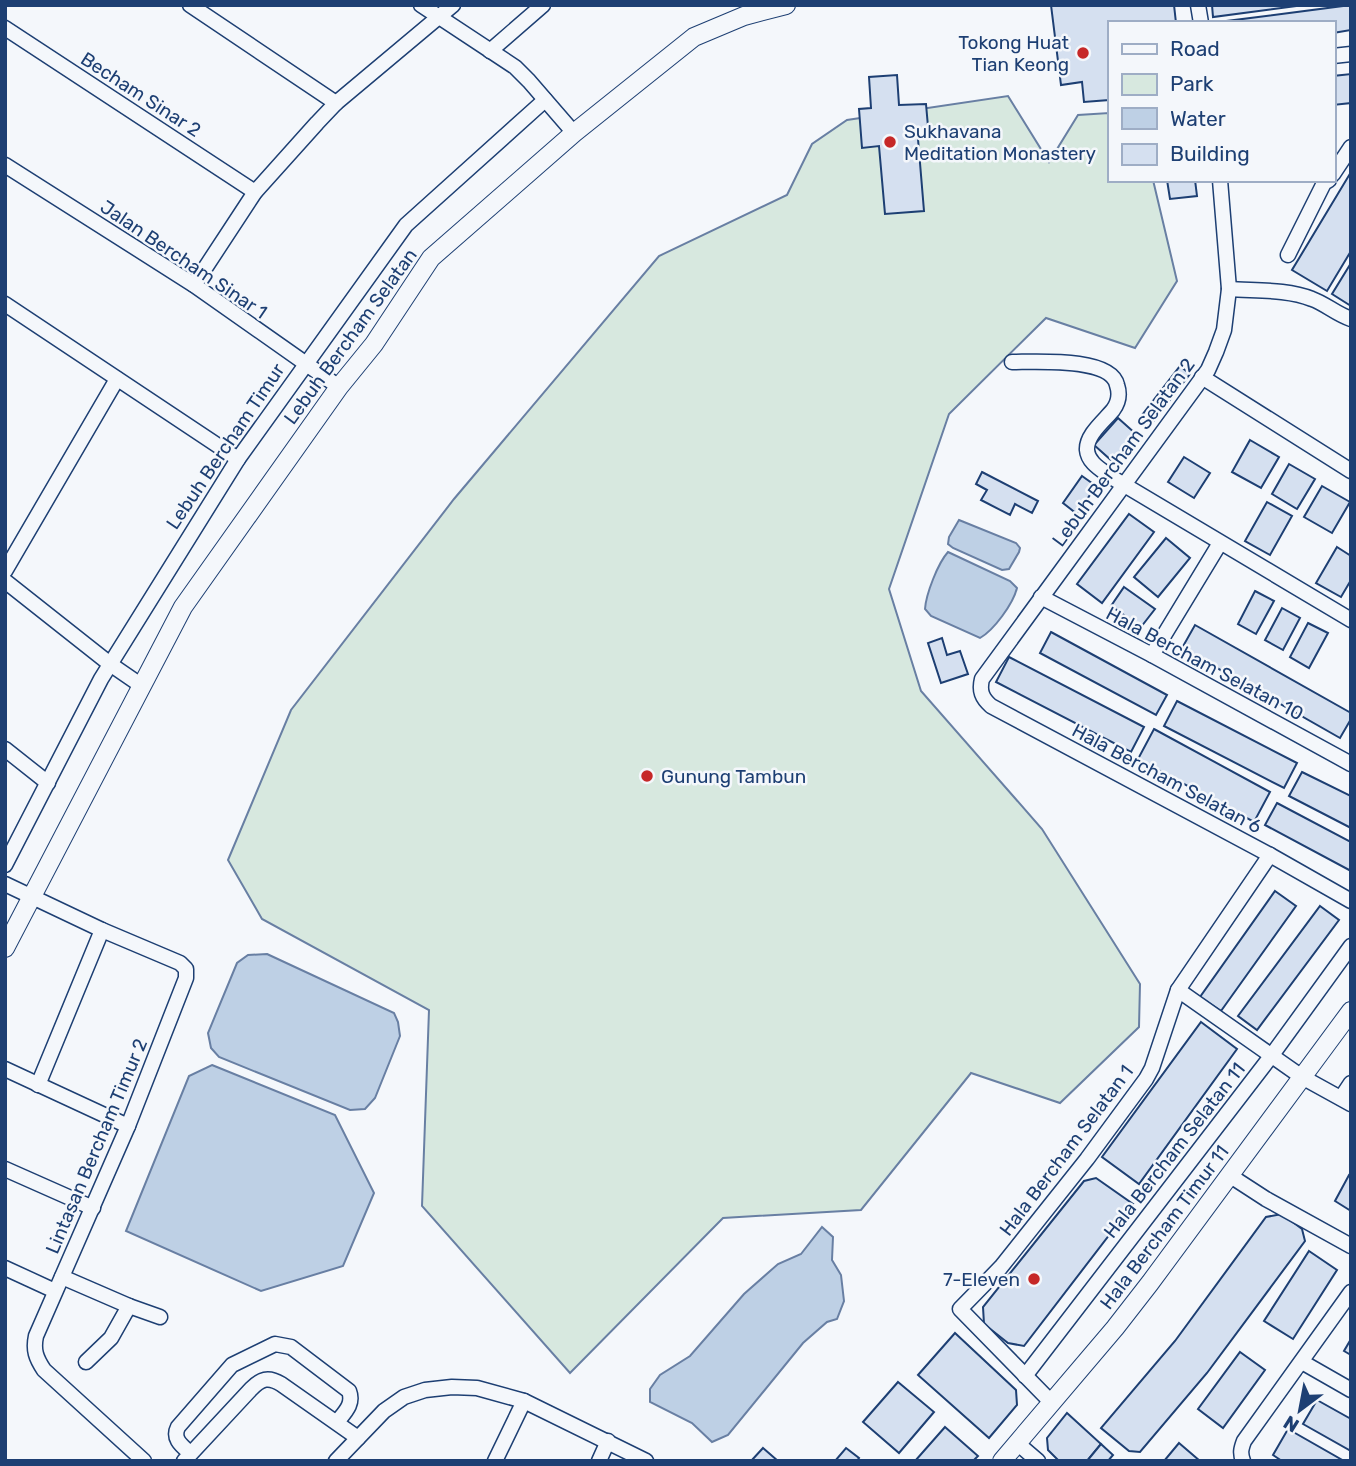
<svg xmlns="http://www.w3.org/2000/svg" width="1356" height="1466" font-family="Rubik,sans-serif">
<rect width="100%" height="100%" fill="#f4f7fb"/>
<!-- green -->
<polygon fill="#d7e8df" stroke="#687fa3" stroke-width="2" points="1008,96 1049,162 1078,115 1109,113 1109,180 1153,180 1177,281 1135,348 1046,318 949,414 889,589 921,691 1042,829 1140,984 1139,1027 1060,1103 971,1073 861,1210 723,1218 570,1373 422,1206 429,1010 262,919 228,860 291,710 454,499 659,256 787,195 812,144 847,120"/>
<!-- water -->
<g fill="#bed0e5" stroke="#687fa3" stroke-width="2">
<polygon points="959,520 1016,543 1020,548 1019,552 1009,569 1002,570 953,548 948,544 949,537"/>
<path d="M 948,552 L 1010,581 L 1017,588 C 1013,604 994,630 980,638 L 931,616 L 925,609 C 926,594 938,563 948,552 Z"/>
<polygon points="267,954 394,1013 398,1022 400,1036 375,1098 365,1109 350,1110 219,1057 211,1048 208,1033 237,963 248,955"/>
<polygon points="212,1065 335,1115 374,1193 343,1266 261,1291 126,1231 189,1076"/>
<polygon points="822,1227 833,1237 832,1260 841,1275 844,1301 837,1319 827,1322 803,1343 728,1435 712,1442 692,1423 650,1402 650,1389 660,1375 690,1356 744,1294 778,1264 801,1254"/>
</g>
<!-- building -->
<g fill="#d5e0f0" stroke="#1d3f73" stroke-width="2">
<polygon points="1051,5 1174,5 1176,23 1109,23 1109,100 1084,102 1082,82 1061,85"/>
<polygon points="1212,5 1304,5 1213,17"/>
<polygon points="1351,5 1351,30 1333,33 1333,23 1227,23 1227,21"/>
<polygon points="1351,74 1351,103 1333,105 1333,76"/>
<polygon points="897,75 899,105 926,104 929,138 918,139 924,211 885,214 879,146 862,148 859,109 871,108 869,77"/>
<polygon points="1351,172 1351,251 1327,291 1292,270"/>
<polygon points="1167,180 1195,180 1197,196 1170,199"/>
<polygon points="1351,263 1351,306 1332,294"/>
<polygon points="1180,366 1190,374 1152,423 1142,415"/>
<polygon points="1118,418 1136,434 1112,461 1094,445"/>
<polygon points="1250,440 1279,457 1261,488 1232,472"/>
<polygon points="1184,457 1210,473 1194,498 1168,482"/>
<polygon points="1289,464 1315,479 1297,509 1272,494"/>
<polygon points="982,472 1038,501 1032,513 1015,504 1010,515 981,500 987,490 976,484"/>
<polygon points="1082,476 1096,486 1077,514 1063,503"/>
<polygon points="1322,486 1350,502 1332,533 1304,517"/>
<polygon points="1267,502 1292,516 1270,555 1245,541"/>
<polygon points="1129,514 1154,532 1102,603 1077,584"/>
<polygon points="1166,538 1190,558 1158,597 1134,577"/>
<polygon points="1337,547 1351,556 1351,580 1341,597 1316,583"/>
<polygon points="1124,587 1155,609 1141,627 1111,606"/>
<polygon points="1255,591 1274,601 1256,634 1238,624"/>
<polygon points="1282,608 1300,618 1283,650 1265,640"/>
<polygon points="1308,623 1328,633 1309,668 1290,657"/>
<polygon points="1195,625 1351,713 1351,719 1340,738 1182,648"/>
<polygon points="1051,632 1167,695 1156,715 1040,653"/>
<polygon points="942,638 947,655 960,651 968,674 941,683 928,643"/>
<polygon points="1009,657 1144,727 1131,752 996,682"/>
<polygon points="1177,701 1297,763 1284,788 1164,726"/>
<polygon points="1154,729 1270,792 1254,822 1138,759"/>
<polygon points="1302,772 1351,796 1351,828 1289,796"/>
<polygon points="1277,803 1351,842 1351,871 1265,825"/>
<polygon points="1275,891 1296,906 1221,1011 1200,997"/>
<polygon points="1320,906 1339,920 1257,1030 1238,1016"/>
<polygon points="1201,1022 1237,1049 1139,1184 1102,1157"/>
<polygon points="1349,1175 1351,1176 1351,1211 1335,1201"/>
<polygon points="1096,1178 1133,1204 1024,1346 1008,1343 984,1324 983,1307 1084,1181"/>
<polygon points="1282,1214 1302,1229 1305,1241 1207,1373 1140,1452 1129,1451 1101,1428 1175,1341 1266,1217"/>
<polygon points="1309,1251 1337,1270 1293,1339 1264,1321"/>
<polygon points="955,1333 1016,1390 1017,1405 989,1438 918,1375"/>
<polygon points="1351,1339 1351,1355 1344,1351"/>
<polygon points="1240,1352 1265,1370 1223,1428 1198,1409"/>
<polygon points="898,1382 934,1412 899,1453 863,1422"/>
<polygon points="1317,1400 1351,1419 1351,1451 1303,1424"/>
<polygon points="1067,1413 1101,1444 1087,1461 1059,1461 1048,1450 1047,1438"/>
<polygon points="945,1427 978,1456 973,1461 915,1461"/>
<polygon points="1288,1429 1344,1461 1282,1461 1273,1455"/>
<polygon points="1179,1443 1200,1461 1164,1461"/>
<polygon points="1101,1444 1113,1455 1108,1461 1087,1461"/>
<polygon points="763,1448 778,1461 751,1461"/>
<polygon points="846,1448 859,1458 857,1461 835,1461"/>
</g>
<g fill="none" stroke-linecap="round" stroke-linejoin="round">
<defs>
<g id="minor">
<polyline points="190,5 336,103"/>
<polyline points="421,5 515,67 529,81 574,133"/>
<polyline points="1198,5 1201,23"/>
<polyline points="5,28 255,192"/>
<polyline points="490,51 543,5"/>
<polyline points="1333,56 1351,54"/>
<polyline points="5,165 194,285 339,387"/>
<polyline points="1333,174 1351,147"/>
<path d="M 1220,180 L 1229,289 L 1224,330 L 1216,352 L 1208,370 L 982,679 C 979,691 982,698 991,706 L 1270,855 L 1351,901"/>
<polyline points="1288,255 1324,183 1329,180"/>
<polyline points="194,285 255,192 317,123 336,103 453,5"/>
<path d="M 1229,289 C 1256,291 1287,289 1312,299 C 1326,304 1336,314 1351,319"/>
<polyline points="5,304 238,459"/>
<path d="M 1012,362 C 1036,362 1111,357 1117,385 C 1120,394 1119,402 1113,410 C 1104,421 1086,435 1087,450 C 1088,463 1102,470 1111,477 L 1351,620"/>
<polyline points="1202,377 1351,471"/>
<polyline points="5,571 117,379"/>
<polyline points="5,581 110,664 142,686"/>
<polyline points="1041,597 1152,655 1351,764"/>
<polyline points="1152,655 1220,543"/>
<polyline points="5,749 48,783"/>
<polyline points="5,865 101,679 238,459 406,225 545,100"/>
<path d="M 5,884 L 102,930 L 180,963 L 186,969 L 186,978 L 128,1126 L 36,1336 C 33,1350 36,1358 44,1370 L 144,1461"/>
<polyline points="1178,990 1302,1077 1351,1104"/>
<polyline points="5,1069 128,1126"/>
<polyline points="38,1085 102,930"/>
<polyline points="1341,1098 1351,1083"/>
<polyline points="5,1169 93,1208"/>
<polyline points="1229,1175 1266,1199 1351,1246"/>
<polyline points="5,1268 55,1291"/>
<polyline points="62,1277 129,1306 160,1317"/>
<polyline points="86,1362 111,1338 129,1306"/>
<polyline points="1302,1362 1351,1390"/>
<polyline points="1025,1376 1272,1055 1351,946"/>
<polyline points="1051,1402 960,1309 1001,1267 1087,1159 1146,1079 1152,1068 1178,990 1270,855"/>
<polyline points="1017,1443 1038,1461"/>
<path d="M 190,1453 C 182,1446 172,1439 178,1427 L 232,1365 L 275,1344 L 291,1347 L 349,1391 C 354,1404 345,1412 337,1422"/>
<path d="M 184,1461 L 251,1389 C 261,1379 268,1376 281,1384 L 358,1438"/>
<polyline points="336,1461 384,1411 404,1397 425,1390 452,1387 477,1388 524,1401 646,1461"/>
<polyline points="495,1461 524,1401"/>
<polyline points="599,1461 608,1441"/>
<path d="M 1243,1461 C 1240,1453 1241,1449 1244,1441 L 1351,1292"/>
</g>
<g id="tertiary">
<polyline points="5,948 183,607 339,387 374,344 431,258 574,133 694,37 744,16 786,5"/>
<polyline points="1002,1461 1115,1328 1150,1283 1351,1011"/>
</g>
</defs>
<!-- minor casing -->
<use href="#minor" stroke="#1d3f73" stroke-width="17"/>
<!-- tertiary casing -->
<use href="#tertiary" stroke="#1d3f73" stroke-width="20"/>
<!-- minor -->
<use href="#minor" stroke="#f4f7fb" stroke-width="14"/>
<!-- tertiary -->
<use href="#tertiary" stroke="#f4f7fb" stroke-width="18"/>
</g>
<!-- markers -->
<g fill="#c62828" stroke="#f4f7fb" stroke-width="2.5">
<circle cx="1083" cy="53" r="7"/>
<circle cx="890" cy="142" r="7"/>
<circle cx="647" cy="776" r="7"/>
<circle cx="1034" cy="1279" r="7"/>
</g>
<g text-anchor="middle" stroke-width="5" stroke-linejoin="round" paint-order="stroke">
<!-- poi labels -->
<g font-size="19" fill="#1d3f73" stroke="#f4f7fb" text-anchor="end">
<text x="1069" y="49">Tokong Huat<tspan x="1069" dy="22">Tian Keong</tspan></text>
<text x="904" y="138" text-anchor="start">Sukhavana<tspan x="904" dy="22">Meditation Monastery</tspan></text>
<text x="661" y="783" text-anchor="start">Gunung Tambun</text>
<text x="1020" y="1286">7-Eleven</text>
</g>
<!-- street labels -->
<g font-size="19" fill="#1d3f73" stroke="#f4f7fb">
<text transform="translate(141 94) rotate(33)" y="7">Becham Sinar 2</text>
<text transform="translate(184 259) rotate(34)" y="7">Jalan Bercham Sinar 1</text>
<text transform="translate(350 336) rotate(-54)" y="7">Lebuh Bercham Selatan</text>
<text transform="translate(225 446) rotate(-56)" y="7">Lebuh Bercham Timur</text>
<text transform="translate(1123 452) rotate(-54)" y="7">Lebuh Bercham Selatan 2</text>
<text transform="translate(1205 663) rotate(28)" y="7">Hala Bercham Selatan 10</text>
<text transform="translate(1167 778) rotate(28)" y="7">Hala Bercham Selatan 6</text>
<text transform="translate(96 1146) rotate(-67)" y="7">Lintasan Bercham Timur 2</text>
<text transform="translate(1066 1150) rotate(-53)" y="7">Hala Bercham Selatan 1</text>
<text transform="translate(1174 1150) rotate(-52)" y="7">Hala Bercham Selatan 11</text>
<text transform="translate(1164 1227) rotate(-53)" y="7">Hala Bercham Timur 11</text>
</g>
</g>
<!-- border -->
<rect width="1356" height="1466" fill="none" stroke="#1d3f73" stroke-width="14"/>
<!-- legend -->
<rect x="1108" y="21" width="228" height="161" fill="#f4f7fb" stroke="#9eadc5" stroke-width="2"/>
<rect x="1122" y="44" width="35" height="10" fill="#f4f7fb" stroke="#9eadc5" stroke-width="2"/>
<text x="1170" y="56" font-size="21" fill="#1d3f73">Road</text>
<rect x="1122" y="74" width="35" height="21" fill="#d7e8df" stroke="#9eadc5" stroke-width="2"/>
<text x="1170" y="91" font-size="21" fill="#1d3f73">Park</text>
<rect x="1122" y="108" width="35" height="21" fill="#bed0e5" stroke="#9eadc5" stroke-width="2"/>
<text x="1170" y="126" font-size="21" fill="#1d3f73">Water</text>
<rect x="1122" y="144" width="35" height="21" fill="#d5e0f0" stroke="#9eadc5" stroke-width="2"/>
<text x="1170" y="161" font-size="21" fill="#1d3f73">Building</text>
<!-- north arrow -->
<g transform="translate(1300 1410) rotate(212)" stroke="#f4f7fb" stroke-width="5" paint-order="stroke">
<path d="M0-5L12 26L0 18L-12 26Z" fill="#1d3f73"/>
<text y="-10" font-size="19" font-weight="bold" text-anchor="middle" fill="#1d3f73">N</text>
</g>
</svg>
